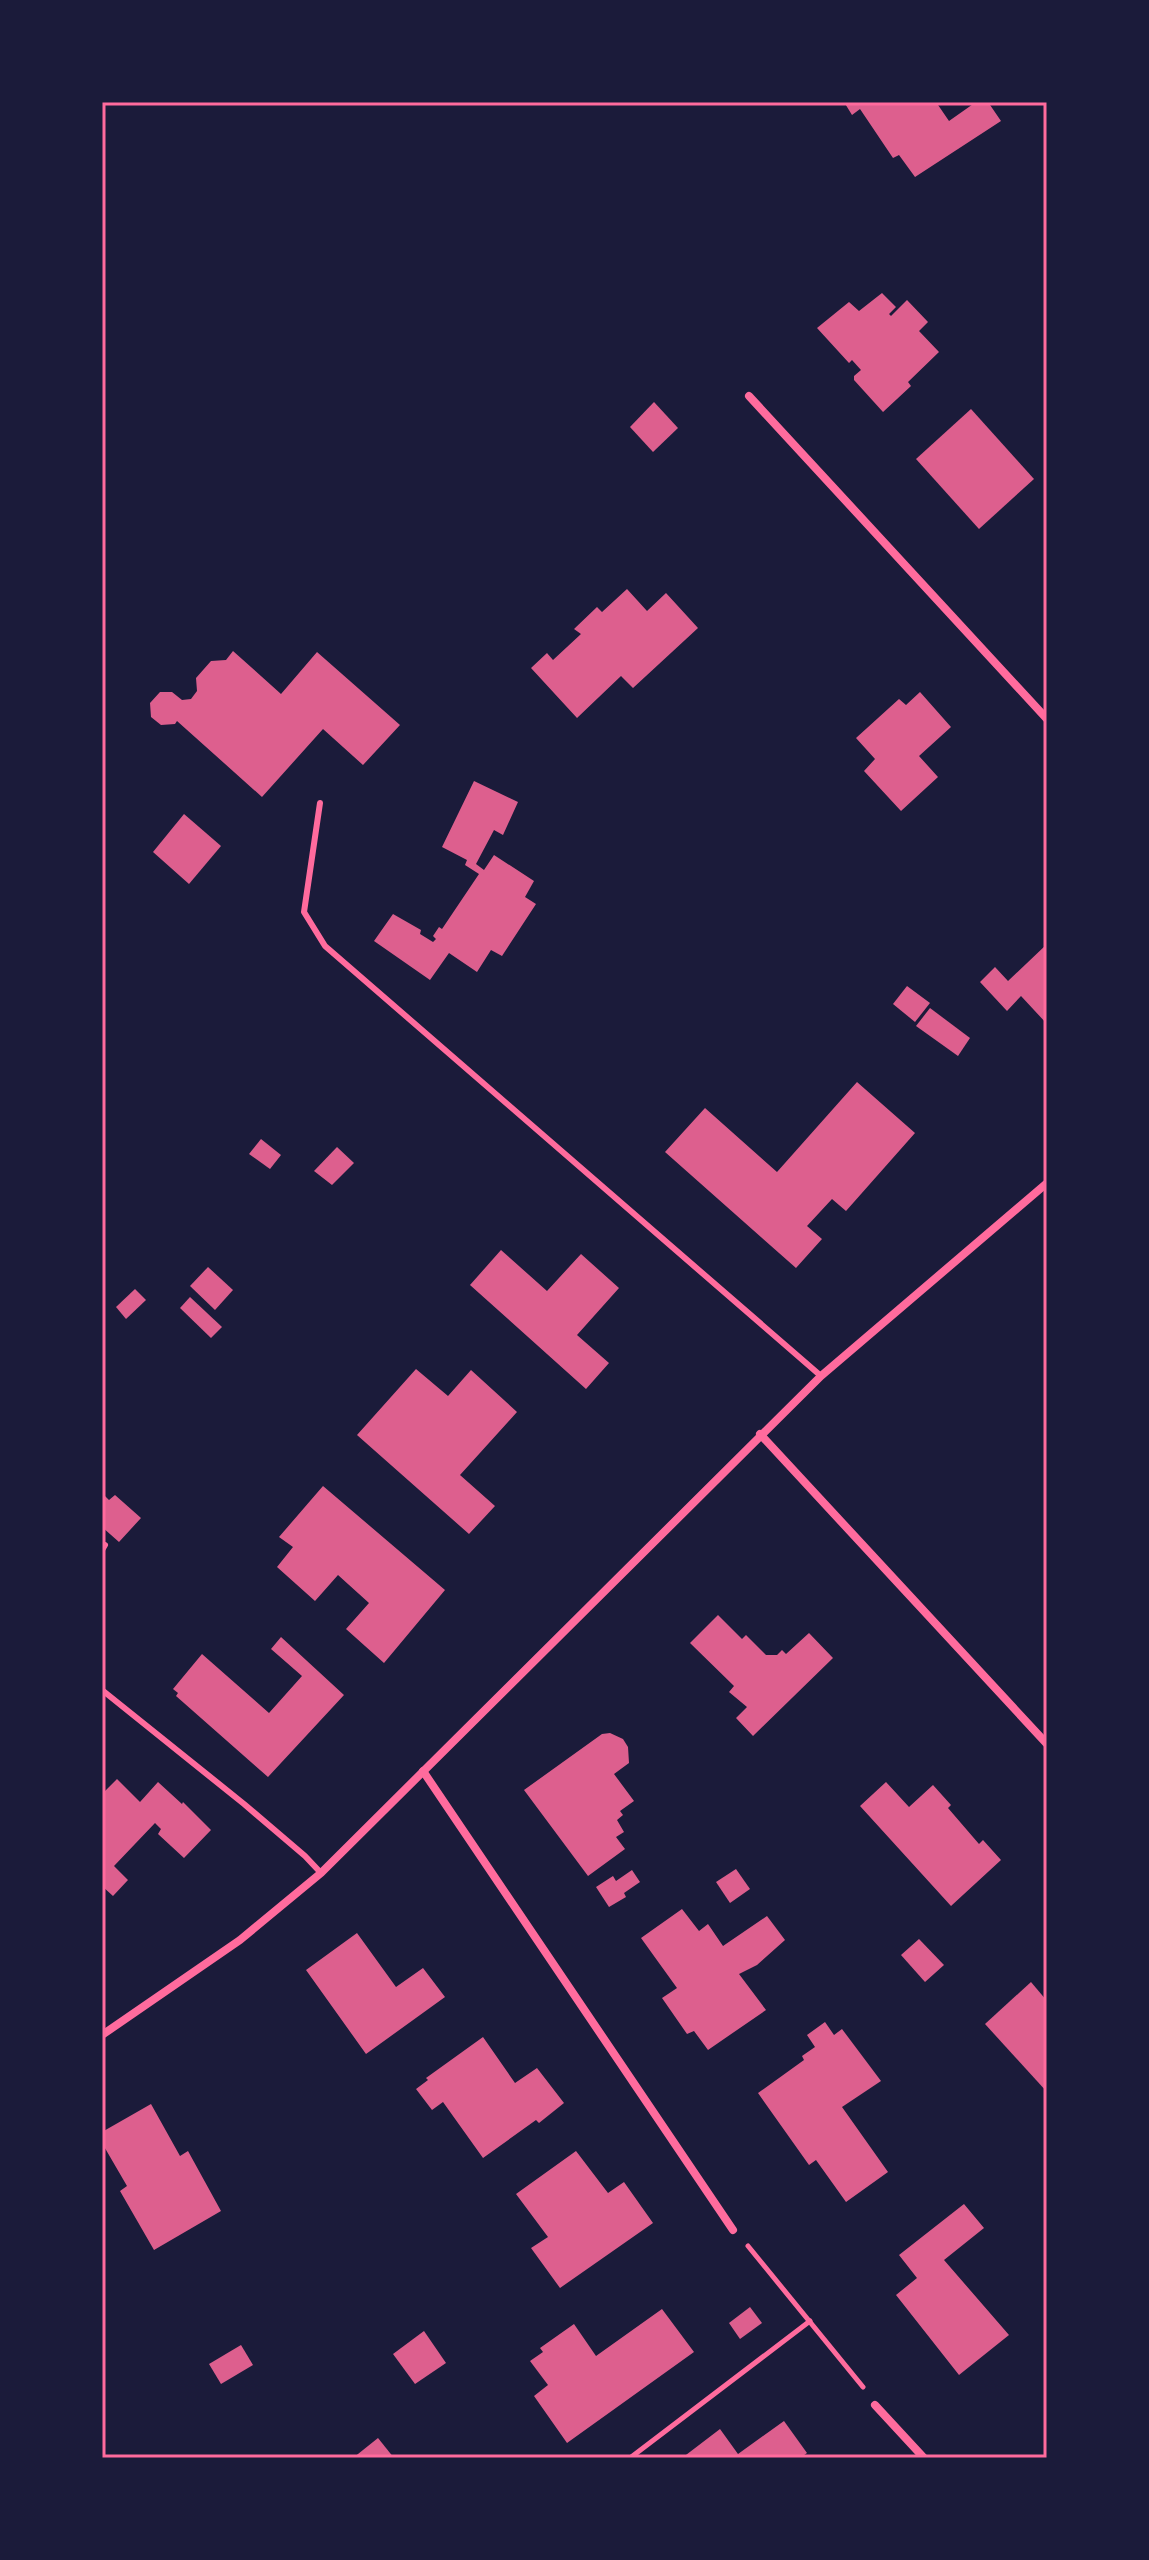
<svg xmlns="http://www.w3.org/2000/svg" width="1149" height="2560" font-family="'Roboto Serif',serif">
<rect width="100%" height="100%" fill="#1b1b3a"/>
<!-- building -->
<g fill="#dd5f8e">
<polygon points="844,102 936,102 949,121 976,102 988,102 1001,121 915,177 899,155 893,158 860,109 852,115"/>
<polygon points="882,293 896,307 889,314 891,316 907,300 928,322 919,331 939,352 908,382 911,386 883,412 854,380 854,376 861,370 852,360 849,363 817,328 849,302 859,311"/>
<polygon points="654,402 678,428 653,452 630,427"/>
<polygon points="971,409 1034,479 979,529 916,459"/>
<polygon points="627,589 647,611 666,593 698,628 633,688 621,676 577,718 531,668 547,653 553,660 581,634 574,629 597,607 602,612"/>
<polygon points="233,651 281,694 317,652 400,725 363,765 323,729 262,797 177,721 175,724 161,725 151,717 150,703 160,692 172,692 182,700 191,699 197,691 196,678 211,661 226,660"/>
<polygon points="920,692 951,727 919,756 938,777 901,811 864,771 875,759 856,738 899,699 906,705"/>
<polygon points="474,781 518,802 503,835 494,830 476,864 484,870 494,855 534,881 525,897 536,904 502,956 491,950 477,972 449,953 430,980 374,941 393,914 421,930 420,934 433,942 436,939 433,936 439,927 442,929 479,874 465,865 467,860 442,847"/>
<polygon points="184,814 221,846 189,884 153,852"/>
<polygon points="1047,944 1047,1024 1021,996 1007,1011 980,982 995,967 1008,981"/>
<polygon points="907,986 930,1003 915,1022 893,1004"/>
<polygon points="930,1008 970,1038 958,1056 916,1026"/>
<polygon points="857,1082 915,1133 846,1211 832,1199 807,1226 822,1239 796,1268 665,1152 705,1108 777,1172"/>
<polygon points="261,1139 281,1155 270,1169 249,1154"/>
<polygon points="337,1147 354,1163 332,1185 314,1171"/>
<polygon points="501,1250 547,1291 581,1254 619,1288 577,1335 609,1363 586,1389 470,1285"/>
<polygon points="208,1267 233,1290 215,1310 190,1286"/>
<polygon points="135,1289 146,1300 126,1319 116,1307"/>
<polygon points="190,1297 222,1327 211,1338 180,1308"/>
<polygon points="416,1369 448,1396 471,1370 517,1412 460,1475 495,1506 469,1534 357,1435"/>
<polygon points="323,1486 445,1590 384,1663 346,1629 369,1603 338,1575 315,1601 277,1567 293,1547 279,1537"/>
<polygon points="102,1493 109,1500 115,1495 141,1518 119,1542 102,1527"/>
<polygon points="718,1615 742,1639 746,1635 766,1655 777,1655 782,1650 786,1654 809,1633 833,1658 753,1736 736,1718 747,1707 729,1692 734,1686 690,1643"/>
<polygon points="281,1637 344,1695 268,1777 176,1696 178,1693 173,1689 202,1654 269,1713 302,1676 271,1649"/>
<polygon points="610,1733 623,1739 628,1747 629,1763 614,1774 634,1801 620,1811 623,1815 617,1820 624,1832 616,1837 625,1849 588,1876 524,1790 602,1734"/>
<polygon points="117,1779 140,1802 158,1782 182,1804 183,1802 211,1830 184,1858 158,1834 161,1829 155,1823 114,1866 128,1880 113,1896 102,1886 102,1794"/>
<polygon points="886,1782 909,1807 933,1785 951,1805 948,1808 979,1844 983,1840 1001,1860 951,1906 860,1806"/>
<polygon points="736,1869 750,1889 730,1903 716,1882"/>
<polygon points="632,1870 640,1882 624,1893 626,1897 609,1907 596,1887 613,1876 616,1881"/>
<polygon points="682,1909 699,1931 708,1924 723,1946 767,1916 785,1940 757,1965 739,1974 766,2010 708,2050 694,2031 687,2034 662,1998 677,1988 641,1938"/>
<polygon points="357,1933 396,1987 423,1968 445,1997 366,2054 306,1970"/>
<polygon points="919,1939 944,1965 925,1982 901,1955"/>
<polygon points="1031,1982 1047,2001 1047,2092 985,2024"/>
<polygon points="825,2022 834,2035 842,2029 881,2081 842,2107 888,2172 846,2202 816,2160 809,2165 758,2093 804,2060 802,2056 815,2047 807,2035"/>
<polygon points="483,2037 515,2083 537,2068 564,2103 539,2123 536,2120 483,2158 443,2102 432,2110 416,2089 428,2080 426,2078"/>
<polygon points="151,2104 180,2156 188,2151 221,2211 154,2250 120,2191 127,2186 102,2143 102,2132"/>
<polygon points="576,2151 608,2193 624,2182 653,2223 560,2288 531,2248 548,2237 516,2194"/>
<polygon points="964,2204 984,2228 944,2260 1009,2335 959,2375 896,2295 917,2278 899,2255"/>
<polygon points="750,2307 762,2323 740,2339 729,2323"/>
<polygon points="662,2309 694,2352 567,2443 534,2396 548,2385 530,2361 543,2352 540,2348 574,2324 596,2356"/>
<polygon points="424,2331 446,2363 415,2384 393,2354"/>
<polygon points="241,2345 253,2365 221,2384 209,2364"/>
<polygon points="784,2421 807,2453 800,2458 682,2458 720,2429 738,2454"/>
<polygon points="378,2438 394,2458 353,2458"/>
</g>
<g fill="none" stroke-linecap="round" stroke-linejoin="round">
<!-- path -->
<g stroke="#ff6b9d" stroke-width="5">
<polyline points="748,2246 863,2387"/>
<polyline points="630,2458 810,2321"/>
</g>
<!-- service -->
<g stroke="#ff6b9d" stroke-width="6">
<polyline points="320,803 304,912 325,946 821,1376"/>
<polyline points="102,1550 105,1545"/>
<polyline points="102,1690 244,1804 305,1856 321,1873"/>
</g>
<!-- minor -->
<g stroke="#ff6b9d" stroke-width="8">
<polyline points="749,396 1047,719"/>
<polyline points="760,1434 1047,1744"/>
<polyline points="423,1771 733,2230"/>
<polyline points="102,2035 240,1940 321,1873 821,1376 1047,1183"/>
<polyline points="875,2405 924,2458"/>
</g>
</g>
<!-- border -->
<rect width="1149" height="2560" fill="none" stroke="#1b1b3a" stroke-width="208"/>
<rect x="104" y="104" width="941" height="2352" fill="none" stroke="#ff6b9d" stroke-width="3"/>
</svg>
